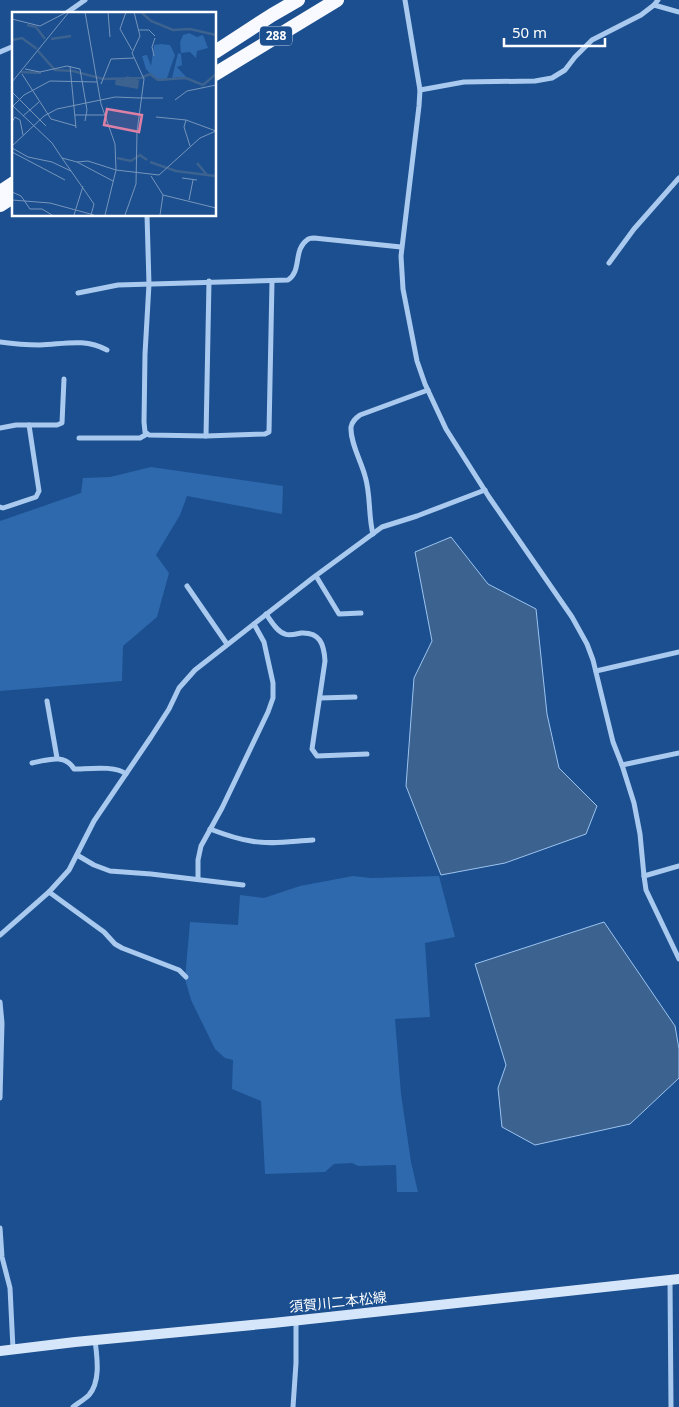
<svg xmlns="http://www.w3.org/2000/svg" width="679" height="1407" font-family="'Noto Sans','Noto Sans JP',sans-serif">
<rect width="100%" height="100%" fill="#1b4f8f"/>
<!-- green -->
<g fill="#2e69ad">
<polygon points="151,467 283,486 282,514 187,496 180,515 156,555 169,573 157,617 123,646 122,681 0,691 0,521 81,493 83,478 110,477"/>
<polygon points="353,876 371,878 439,876 455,937 425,943 430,1017 395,1019 401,1094 411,1162 418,1192 397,1192 396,1165 358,1166 352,1163 334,1164 325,1172 265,1174 261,1101 232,1089 233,1060 225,1058 215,1049 191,1000 185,979 190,922 238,925 240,895 264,898 300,886"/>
</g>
<!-- water -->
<g fill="#3c6290" stroke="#9cc4f0">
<polygon points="451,537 488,584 536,609 547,714 559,768 597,806 586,834 505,863 441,875 406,786 414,678 432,641 415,552"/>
<polygon points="604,922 675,1026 679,1049 679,1078 630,1124 535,1145 502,1127 498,1088 506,1065 475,964"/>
</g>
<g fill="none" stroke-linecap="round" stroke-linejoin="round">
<!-- minor -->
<g stroke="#a9c9ee" stroke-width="5">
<polyline points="405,0 420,90 419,106 401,256 403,289 417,361 425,384 446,429 489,497 572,617 587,644 593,660 613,742 622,765 634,803 640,834 644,876 646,890 679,959"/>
<polyline points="654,5 679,12"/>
<polyline points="65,14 85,0"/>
<polyline points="0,52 14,46"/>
<polyline points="420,90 464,82 535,81 552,78 565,70 575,57 592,40 641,15 654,5 658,0"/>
<polyline points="147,215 149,284 145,354 144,422 145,432 149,435 206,436 265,434 269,432 272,281"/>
<polyline points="609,263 634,229 679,178"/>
<path d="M 78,293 L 118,285 L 288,280 C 302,271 293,250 307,240 C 309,238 312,238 314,238 L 401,247"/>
<path d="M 0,342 C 14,344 26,345 40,345 C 65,344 84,338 107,350"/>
<polyline points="0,428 16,425 57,425 62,423 64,379"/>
<polyline points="206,436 209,281"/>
<polyline points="79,438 140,438 147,434"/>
<polyline points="0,507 3,508 36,497 39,491 29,425"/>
<path d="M 373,534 C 368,515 371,495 365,476 C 361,461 350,442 351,427 C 352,421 356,418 360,415 L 428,390"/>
<polyline points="316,576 339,614 361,613"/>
<polyline points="187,586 227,644"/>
<path d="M 266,614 C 271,621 277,632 285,634 C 289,636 296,634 301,633 C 320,632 324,644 325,661 L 312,749 L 317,756 L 367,754"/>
<polyline points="596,671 679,652"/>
<polyline points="320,698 355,697"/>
<polyline points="47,701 57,758"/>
<path d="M 32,763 C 47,760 65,753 74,769 C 87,769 116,765 126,774"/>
<polyline points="622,765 679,753"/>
<path d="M 210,829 C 223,834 237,839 251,841 C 270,845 293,841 313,840"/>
<polyline points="77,855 94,865 110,871 151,874 243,885"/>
<polyline points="644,876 679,866"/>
<polyline points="198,879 198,860 201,846 222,808 268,712 273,698 273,683 264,642 254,624"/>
<polyline points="49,892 104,932 115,944 122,948 179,970 186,977"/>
<polyline points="0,935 49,892 69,870 94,821 151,737 169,709 179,688 195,670 314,577 382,527 417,516 485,490"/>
<polyline points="0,1002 2,1023 0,1098"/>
<polyline points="0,1228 2,1257 10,1288 13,1349"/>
<polyline points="670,1280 671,1407"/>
<path d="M 73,1407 C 78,1403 84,1400 89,1395 C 101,1381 97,1357 95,1340"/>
<polyline points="293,1407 296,1363 296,1320"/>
</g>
<!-- secondary -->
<polyline stroke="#d6e6fa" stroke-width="10" points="0,1351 75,1342 273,1323 679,1279"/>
<!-- trunk -->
<g stroke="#f8faff" stroke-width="14">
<polyline points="215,52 272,15 298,0"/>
<polyline points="215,74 337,0"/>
<polyline points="0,192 14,183"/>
<polyline points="0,205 14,196"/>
</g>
</g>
<g text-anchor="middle" stroke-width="4.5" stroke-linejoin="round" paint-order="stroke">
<!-- shield labels -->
<rect fill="#1b4f8f" stroke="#bbcadd" stroke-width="1" x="260" y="26.5" width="32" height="19" rx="4"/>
<g font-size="12" font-weight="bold" fill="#fff">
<text x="276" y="40">288</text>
</g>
<!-- street labels -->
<g font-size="14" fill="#fff" stroke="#1b4f8f">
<text transform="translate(338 1302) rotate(-6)" y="5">須賀川二本松線</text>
</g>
</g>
<!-- overview -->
<g transform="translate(12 12)">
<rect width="204" height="204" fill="#1b4f8f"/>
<path d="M 177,21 L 185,25 L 191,23 L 196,36 L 185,39 L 184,46 L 178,40 L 169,41 L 170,53 L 165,55 L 174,65 L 160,66 L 166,41 L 169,42 L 168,30 L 171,23 ZM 149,32 L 158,33 L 163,43 L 154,69 L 143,67 L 134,57 L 130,44 L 135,43 L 139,54 L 142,33 Z" fill="#2e69ad"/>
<path d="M 115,64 L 127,68 L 126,77 L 103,73 L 104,66 L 111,68 Z" fill="#3c6290"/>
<path fill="none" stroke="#3c6290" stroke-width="2.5" d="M 129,0 L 139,9 L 161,18 L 178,17 L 204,23M 15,13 L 24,15 L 33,27M 39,27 L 59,24M 0,28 L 10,26 L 25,37M 26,39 L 43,58 L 61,59 L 91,67 L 129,66 L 138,62 L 146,68 L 174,66 L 191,73 L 204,62M 8,60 L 29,61M 105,146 L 119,149 L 128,143 L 135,148M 138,150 L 164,159 L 203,164M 185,151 L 195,163"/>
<path fill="none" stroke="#7695bc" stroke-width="1" d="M 63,0 L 95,0M 73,0 L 89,92 L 103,132 L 104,158 L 147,163 L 188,126 L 204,119M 96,0 L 98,25M 114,0 L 108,17 L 120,38M 0,7 L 28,14 L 55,0M 127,18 L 137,18 L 143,24M 142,44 L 140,35 L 143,26M 58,54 L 64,116M 13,57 L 28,60 L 55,54 L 68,57 L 75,98 L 73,109M 10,62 L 39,107 L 64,114M 0,70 L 57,0M 89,72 L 99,47 L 122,46M 0,80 L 34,114M 128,86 L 151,86M 163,88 L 175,79 L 204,73M 0,93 L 40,131 L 50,146 L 65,150M 1,94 L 12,83 L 38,69 L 85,70M 63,103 L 93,103M 11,104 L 27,90M 144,105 L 174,108 L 204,119M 174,108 L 172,115 L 178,134M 0,110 L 3,105 L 8,108 L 11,123M 0,134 L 32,104 L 45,97 L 103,85 L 128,86M 0,136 L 16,145 L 40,150 L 59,159M 0,140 L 53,168M 50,146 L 82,192 L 79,203M 65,150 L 101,169M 65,150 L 76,149 L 104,158M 139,164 L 151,183M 170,166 L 185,168M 0,180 L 9,184 L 18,197 L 30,197 L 40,203M 0,188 L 38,191 L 82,203M 177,188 L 181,168M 62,203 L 71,174M 93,203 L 104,158M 113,203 L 124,172 L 125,120 L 132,67 L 120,41 L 128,24 L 122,0M 148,203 L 151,183 L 204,196"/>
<path fill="#dd80a5" fill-opacity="0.15" stroke="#dd80a5" stroke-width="2.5" d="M 95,97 L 130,103 L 127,120 L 92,113 Z"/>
<rect width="204" height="204" fill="none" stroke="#fff" stroke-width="2.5"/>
</g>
<!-- scale -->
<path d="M504 38v8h101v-8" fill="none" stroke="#ffffff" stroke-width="2.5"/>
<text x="512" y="38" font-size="15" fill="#ffffff" stroke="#1b4f8f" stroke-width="4" paint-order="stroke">50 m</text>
</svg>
